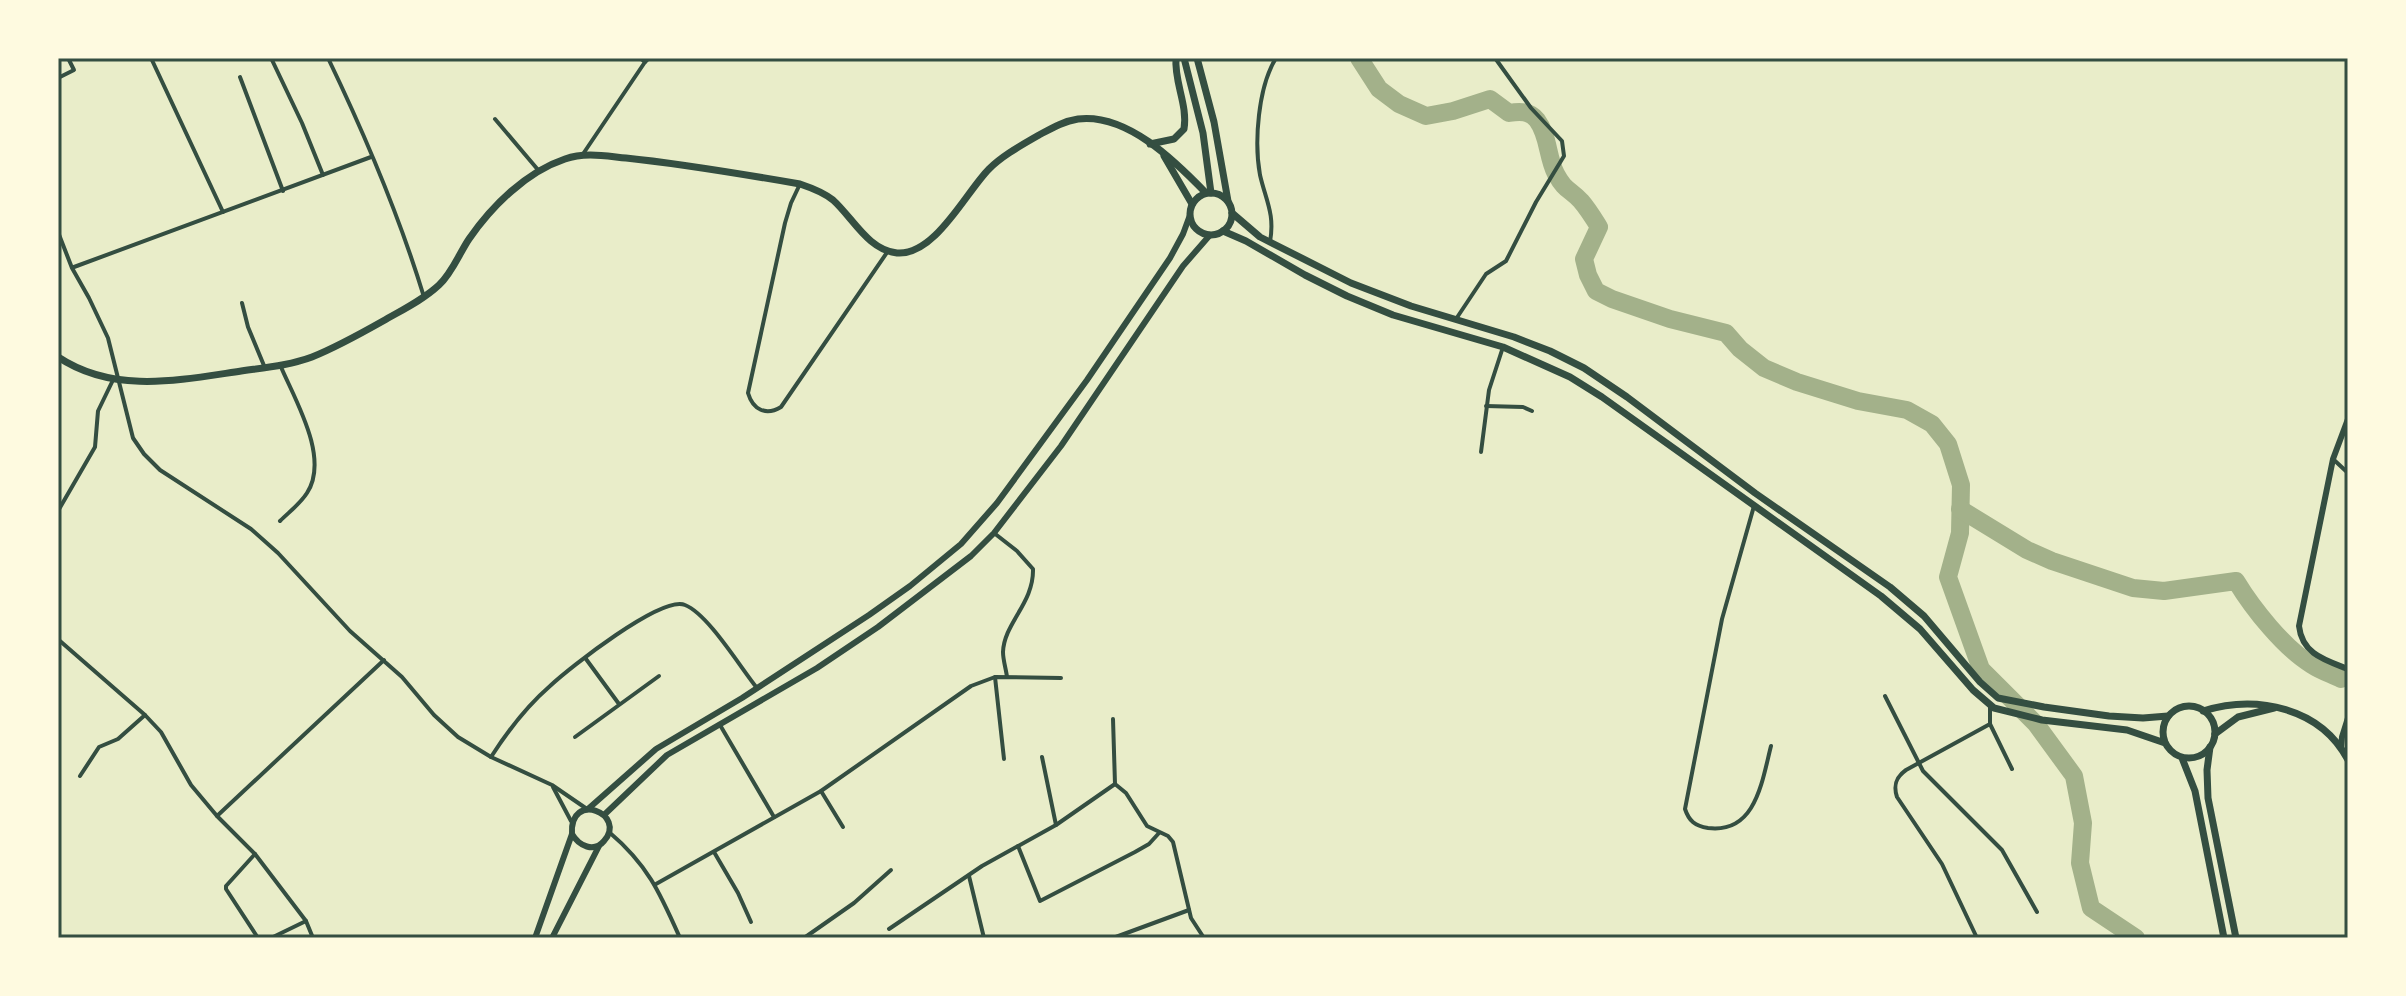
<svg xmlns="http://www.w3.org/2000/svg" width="2406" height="996" font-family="Commissioner,sans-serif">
<rect width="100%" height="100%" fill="#e9edc9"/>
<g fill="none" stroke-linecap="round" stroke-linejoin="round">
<!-- river -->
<g stroke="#a3b18a" stroke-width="18">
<path d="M 1359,58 L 1379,89 L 1399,104 L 1426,116 L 1453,111 L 1490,99 L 1509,113 C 1520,111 1530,111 1537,120 C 1549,136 1547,157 1556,174 C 1565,191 1570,189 1581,201 C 1588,209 1594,219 1599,227 L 1584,259 L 1588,275 L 1596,291 L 1612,299 L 1670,319 L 1726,333 L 1740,349 L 1764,368 L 1797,382 L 1858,401 L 1907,410 L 1932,424 L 1948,444 L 1961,485 L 1960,533 L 1948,577 L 1981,669 L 2036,724 L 2074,776 L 2083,823 L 2080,863 L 2091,908 L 2136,938"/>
<path d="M 1960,509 L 2027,550 L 2052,561 L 2133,588 L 2164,591 L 2236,581 C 2253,609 2284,648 2312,665 C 2321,671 2331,674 2341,679"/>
</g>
<!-- minor -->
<g stroke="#344e41" stroke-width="4">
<polyline points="151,58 223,212"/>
<path d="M 328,58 C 365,135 399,215 424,297"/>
<polyline points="640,58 645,62 649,58"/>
<polyline points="272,60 302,123 323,175"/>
<polyline points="240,77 283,191"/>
<polyline points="58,78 74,70 68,58"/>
<polyline points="495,119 539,171"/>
<polyline points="583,154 645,62 644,58"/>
<path d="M 800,184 L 791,203 L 785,223 L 748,393 C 753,410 766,416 781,407 L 888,251"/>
<polyline points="58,232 72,268 89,298 108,338 133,438 144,454 160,470 251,529 278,553 350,631 402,677 434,715 458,737 491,757 552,785 587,809"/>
<path d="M 1270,242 C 1275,214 1266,201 1260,175 C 1254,142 1258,87 1276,58"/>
<polyline points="74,267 371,157"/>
<polyline points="242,303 248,327 265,368"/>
<polyline points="1456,319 1486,274 1506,261 1536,202 1564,156 1562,141 1531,108 1495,58"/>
<polyline points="1486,406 1523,407 1532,411"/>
<polyline points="1481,452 1489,390 1503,347"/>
<polyline points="2333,459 2348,473"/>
<path d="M 1754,506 L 1722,619 L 1685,809 C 1689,821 1695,826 1708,828 C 1756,834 1762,781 1771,746"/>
<polyline points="58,511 95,447 98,411 113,380"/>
<path d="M 280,521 C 289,512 300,504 307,493 C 330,458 295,400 281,367"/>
<path d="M 994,533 L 1017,551 L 1033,569 C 1034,603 1004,623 1003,652 C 1003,660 1006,669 1007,677"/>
<polyline points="60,641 145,715 161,732 191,785 217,816 255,854 306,921 313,938"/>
<polyline points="586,659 619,704"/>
<polyline points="995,677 1004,759"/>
<polyline points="1885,696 1923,771 2002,850 2037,912"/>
<polyline points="1990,706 1990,724 2012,769"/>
<polyline points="720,725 774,817"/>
<polyline points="575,737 659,676"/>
<path d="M 491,757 C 507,732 527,706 550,686 C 569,668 662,595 685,605 C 708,614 740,667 757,688"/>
<polyline points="80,776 99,747 118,739 145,715"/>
<polyline points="1115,784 1126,793 1147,826 1168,836 1173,842 1191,918 1204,938"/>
<polyline points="553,787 571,821"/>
<polyline points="821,791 843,827"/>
<polyline points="217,816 384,660"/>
<polyline points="1056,825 1115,784 1113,719"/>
<path d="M 609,832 C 648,865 660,893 680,938"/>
<polyline points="1018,846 1040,901 1135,852 1149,844 1159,833"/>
<polyline points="714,852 738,893 751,922"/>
<polyline points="255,854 226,886 226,889 258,938"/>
<polyline points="969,876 984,938"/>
<polyline points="656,884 821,791 971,686 995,677 1061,678"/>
<polyline points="889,929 982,866 1056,825 1042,757"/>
<polyline points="271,938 306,921"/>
<polyline points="804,938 854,903 891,870"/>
<polyline points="1113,938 1189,910"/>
<path d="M 1977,938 L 1942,864 L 1897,797 C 1893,785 1896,777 1906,770 L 1990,724"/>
</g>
<!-- tertiary -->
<g stroke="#344e41" stroke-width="6">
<path d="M 2348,419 L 2333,459 L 2299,626 C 2302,654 2325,660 2348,669"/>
<polyline points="2341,747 2342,737 2348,718"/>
</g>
<!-- secondary -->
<g stroke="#344e41" stroke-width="6">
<polyline points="588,809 656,749 742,698 869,615 910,586 961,544 997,503 1087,380 1170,258 1183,234 1190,215"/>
<polyline points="604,815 667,755 817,668 878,627 971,556 994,533 1061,446 1183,266 1210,235"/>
<path d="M 535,938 L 572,834 C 569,790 628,814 604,841 C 594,853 579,846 572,834"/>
<polyline points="552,938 599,846"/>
</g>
<!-- primary -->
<g stroke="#344e41" stroke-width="7">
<polyline points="1164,156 1192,204"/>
<path d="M 58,357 C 112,393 175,381 235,372 C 260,368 288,366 312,357 C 337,347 360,334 383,321 C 402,310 423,300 439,285 C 452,273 459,254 469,239 C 492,206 526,172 565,159 C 585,152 605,156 626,158 C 684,164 742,174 800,184 C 812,188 823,192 833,200 C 853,218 868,250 897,253 C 935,256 966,192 989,169 C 1003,155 1022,145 1039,135 C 1052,128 1064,121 1078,119 C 1127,113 1175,161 1206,193"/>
<path d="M 2203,711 C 2257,694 2321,708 2348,760"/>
<polyline points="2215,734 2238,717 2274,708"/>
</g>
<!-- trunk -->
<g stroke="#344e41" stroke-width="7">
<polyline points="1184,58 1203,133 1211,193"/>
<polyline points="1197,58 1214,122 1228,201"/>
<path d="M 1150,144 L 1174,139 L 1184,129 C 1188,105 1174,82 1176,58"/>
<circle cx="1211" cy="214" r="21"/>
<polyline points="1232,213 1260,237 1351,283 1411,306 1514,337 1550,351 1584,368 1627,397 1755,493 1890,587 1924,616 1980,682 1998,698 2044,707 2109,716 2143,718 2168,716"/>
<polyline points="1223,231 1246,241 1305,275 1347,296 1393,315 1503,347 1570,377 1602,397 1881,596 1920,629 1973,690 1994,708 2042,720 2127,730 2165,743"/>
<circle cx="2189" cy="732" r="26"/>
<polyline points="2210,747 2207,770 2208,798 2236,938"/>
<polyline points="2182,758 2195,791 2224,938"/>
</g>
</g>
<!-- border -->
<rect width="2406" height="996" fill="none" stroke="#fefae0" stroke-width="120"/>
<rect x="60" y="60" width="2286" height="876" fill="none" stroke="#344e41" stroke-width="3"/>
</svg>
